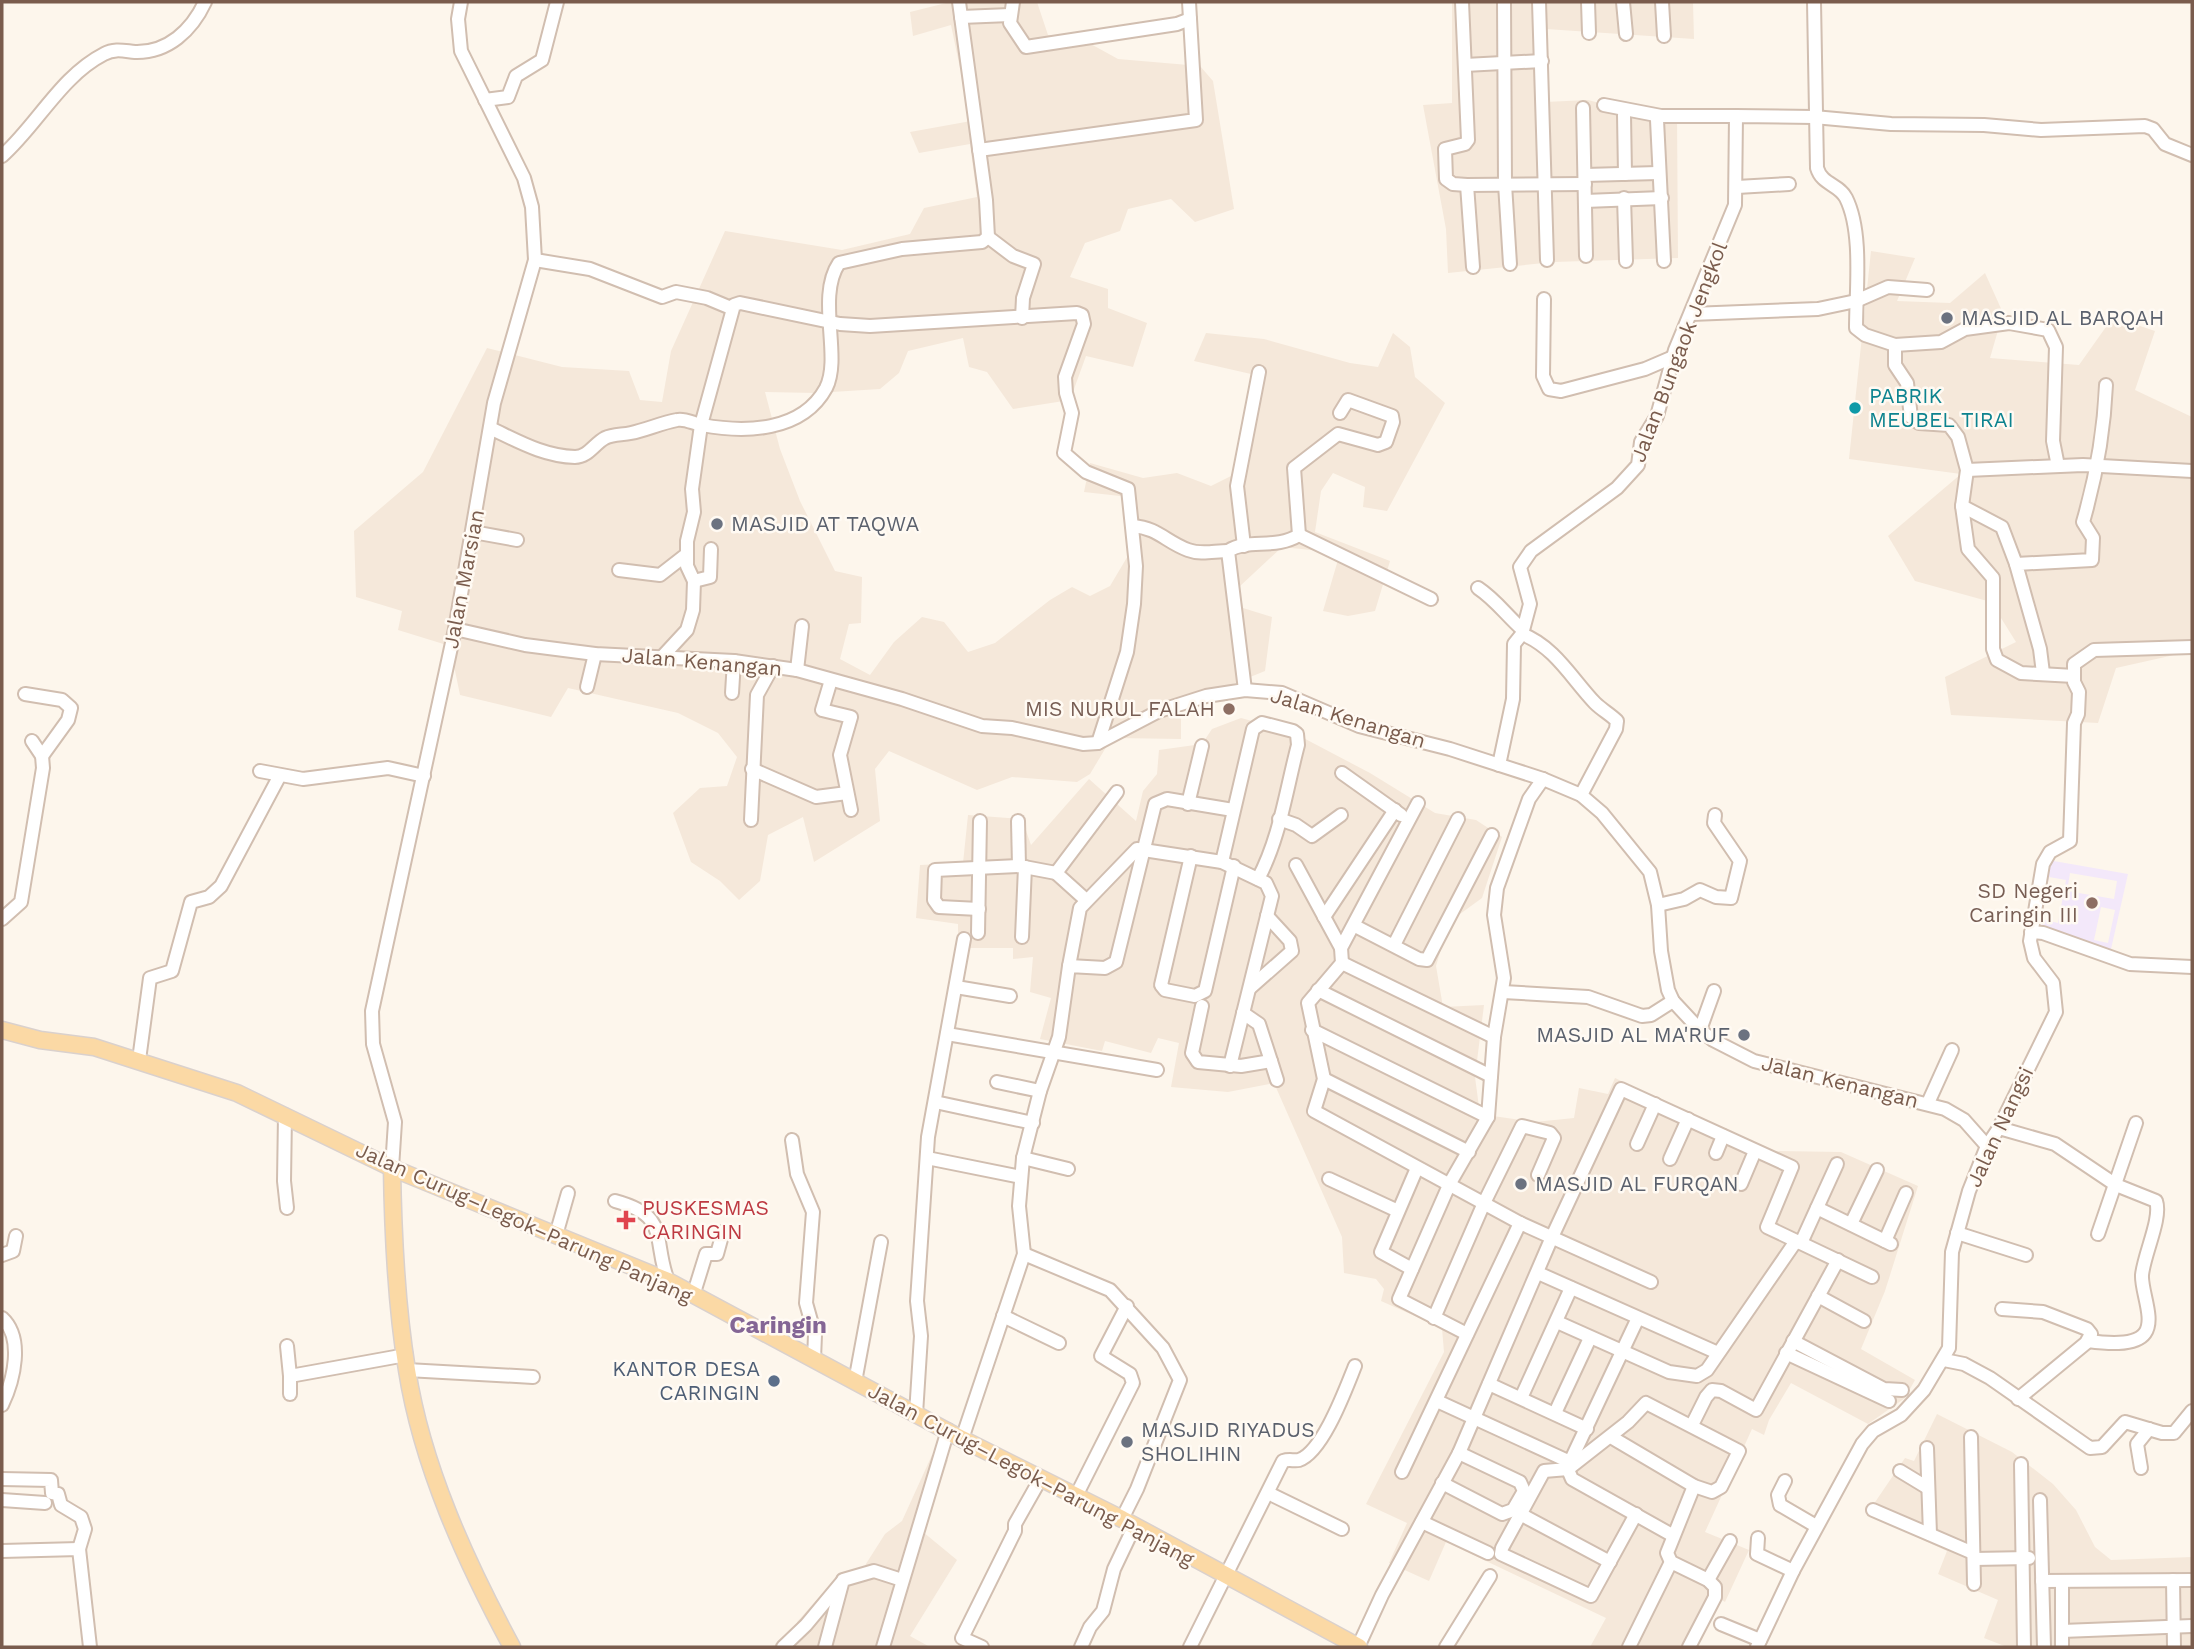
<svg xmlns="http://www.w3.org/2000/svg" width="2194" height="1649" font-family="'Work Sans',sans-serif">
<rect width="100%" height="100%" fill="#fdf6ec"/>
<!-- residential -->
<g fill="#f5e8da">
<polygon points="950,2 1037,2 1048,35 1089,43 1118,59 1200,66 1213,81 1234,209 1195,222 1171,199 1128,209 1120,231 1085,243 1070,277 1108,289 1108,308 1147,323 1133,367 1086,356 1070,400 1013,409 987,372 969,367 963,338 908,351 899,373 880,389 816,393 765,392 780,449 800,501 835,571 862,577 861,623 849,624 840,659 870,675 894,642 922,617 944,622 968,652 995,643 1050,600 1072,587 1090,596 1110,586 1129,554 1129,497 1084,492 1090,463 1143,478 1177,473 1211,486 1235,474 1251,374 1194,361 1206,333 1264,339 1350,363 1378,367 1393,333 1410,347 1415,377 1445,403 1387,511 1363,507 1365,487 1333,473 1321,491 1315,532 1390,561 1375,611 1348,616 1323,611 1340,553 1282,547 1239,587 1243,608 1272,617 1265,671 1181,705 1181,739 1116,738 1108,744 1090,774 1077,782 1012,777 977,790 889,751 875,769 880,821 814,862 803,817 768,835 760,881 739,900 720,881 691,862 673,813 700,788 727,786 737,757 718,733 678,713 568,688 551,717 460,695 450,646 398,630 402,611 356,597 354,531 423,472 487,348 562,367 629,371 640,400 662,402 671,351 725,231 842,250 910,234 924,208 977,197 970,144 919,153 910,132 971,121 951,25 913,36 910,12"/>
<polygon points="1452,2 1693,2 1694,39 1546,29 1545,102 1588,100 1638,113 1677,115 1678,258 1554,262 1448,273 1446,229 1423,105 1452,103"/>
<polygon points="1871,251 1915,258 1897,301 1950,303 1985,273 2003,313 1990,358 2079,365 2113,317 2155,331 2135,390 2192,417 2192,651 2116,668 2098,723 1951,715 1945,677 2016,642 1991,602 1915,581 1888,536 1961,474 1849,459"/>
<polygon points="1241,718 1292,732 1370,773 1435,813 1476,820 1502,837 1482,898 1449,922 1436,966 1443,1007 1484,1005 1475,1077 1479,1107 1493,1116 1535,1122 1574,1118 1579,1088 1608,1094 1615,1078 1771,1151 1841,1152 1918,1186 1885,1291 1861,1349 1915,1380 1905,1398 1868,1424 1791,1383 1769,1420 1764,1435 1752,1429 1705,1532 1749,1550 1725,1602 1720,1599 1694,1647 1590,1647 1606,1618 1446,1542 1429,1581 1389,1563 1407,1523 1366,1504 1444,1352 1442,1328 1381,1301 1384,1289 1376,1279 1344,1273 1342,1237 1274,1083 1228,1092 1171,1087 1179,1043 1158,1038 1151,1053 1105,1041 1102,1051 1040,1039 1051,998 1030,992 1033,957 1013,959 1013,948 958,948 958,924 916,918 920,865 963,863 968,815 1022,819 1031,845 1089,779 1136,821 1143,791 1157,774 1159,750 1202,744 1212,729"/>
<polygon points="1937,1414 2012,1452 2053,1484 2076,1510 2095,1547 2111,1560 2192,1557 2192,1647 2007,1647 1984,1638 1998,1600 1938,1574 1947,1551 1867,1514 1905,1458 1914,1461"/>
<polygon points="932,1455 948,1460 923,1532 957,1560 910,1636 930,1647 768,1647 779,1644 797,1627 797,1622 837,1577 864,1567 885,1534 902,1521"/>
</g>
<!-- education -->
<path fill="#f3e8fa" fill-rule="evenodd" d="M 2048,860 L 2128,874 L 2111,949 L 2088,947 L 2037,923 ZM 2070,873 L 2117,881 L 2114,899 L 2067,891 ZM 2049,877 L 2066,880 L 2058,923 L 2041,919 ZM 2101,907 L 2115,910 L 2108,943 L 2094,940 Z"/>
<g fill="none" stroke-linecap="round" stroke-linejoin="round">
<defs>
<g id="minor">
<polyline points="1013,2 1010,23 1026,47 1177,24 1190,19"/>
<polyline points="1462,2 1468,140 1465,144 1445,149 1446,179 1453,184 1467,185 1585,184"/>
<polyline points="1504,2 1505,184 1510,264"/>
<polyline points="1539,2 1547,260"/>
<polyline points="1588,2 1589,33"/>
<polyline points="1623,2 1626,34"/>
<polyline points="1662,2 1664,36"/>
<path d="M 1814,2 L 1817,168 C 1822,185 1839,184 1846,198 C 1863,232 1856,290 1856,328 L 1865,335 L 1895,345 L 1895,365 L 1907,383 L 1911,417 L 1919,423 L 1949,425 L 1958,437 L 1967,470 L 1962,506 L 1968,549 L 1993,578 L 1993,649 L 1997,660 L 2021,673 L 2074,676"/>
<polyline points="961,17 1010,15"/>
<polyline points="1465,65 1542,61"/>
<polyline points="485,100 508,97 516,76 542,60 557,2"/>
<polyline points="1604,105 1661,116 1736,116"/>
<polyline points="1583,108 1586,256"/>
<polyline points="1624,115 1625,174"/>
<polyline points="1657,120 1664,261"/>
<polyline points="979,150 1196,120 1189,2"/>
<path d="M 2,156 C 37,125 61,76 104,54 C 115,48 124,51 135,52 C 168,53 192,30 205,2"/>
<polyline points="1585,175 1658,173"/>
<polyline points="1467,185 1473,267"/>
<polyline points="1737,187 1789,184"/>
<polyline points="1624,198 1626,261"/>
<polyline points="1585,201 1662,198"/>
<polyline points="988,237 1013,256 1034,264 1023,298 1022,318"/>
<polyline points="535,260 590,269 662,297 676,292 707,298 731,308"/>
<polyline points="1544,299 1543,376 1549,389 1561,391 1645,369 1673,357"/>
<polyline points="1691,314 1818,309 1856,301 1888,287 1927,290"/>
<polyline points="1895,345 1941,342 1965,329 2009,323 2048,330 2056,347 2053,441 2058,466"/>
<path d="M 490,428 C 518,441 543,456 575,457 C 588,457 594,444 605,438 C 613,434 622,435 631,433 C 646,430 661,423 677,420 C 685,418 694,424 702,425 C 745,433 802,432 826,388 C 842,357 816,297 839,263 L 902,249 L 982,242 L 988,237 L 986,200 L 959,2"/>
<polyline points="1967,470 2083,465 2192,471"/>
<polyline points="1962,506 2002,527 2016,564"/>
<path d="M 1133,526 C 1158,528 1166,542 1188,550 C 1201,555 1214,551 1228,551"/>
<polyline points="473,532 517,540"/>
<polyline points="1299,535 1431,599"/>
<polyline points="1244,546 1237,486 1259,372"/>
<polyline points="619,570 660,575 687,554"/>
<polyline points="694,581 710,577 711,549"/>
<path d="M 1478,588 C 1496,600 1506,615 1523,630"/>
<polyline points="455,629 525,645 595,654 734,661 797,670 902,699 982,726 1012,728 1083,744 1098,743 1159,711 1206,696 1245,690 1282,693 1359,726 1450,749 1543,779 1581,795 1602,813 1650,872 1658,905 1661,951 1668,990 1673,1001 1700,1030 1713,1040 1754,1061 1945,1109 1964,1120 1987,1146"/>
<path d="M 1522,634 C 1555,647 1572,679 1595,703 C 1602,710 1610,714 1617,721 L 1616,729 L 1581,795"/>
<polyline points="662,657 687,630 693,610 694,581 687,566 687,541 694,512 692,489 701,425 734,305 740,303 840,324 870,326 1077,313 1082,315 1084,324 1065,377 1066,393 1072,413 1064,453 1086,472 1128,489 1136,566 1134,604 1127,652 1098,743"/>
<polyline points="797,670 802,626"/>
<path d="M 2043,673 L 2040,649 L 2016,564 L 2092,560 L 2093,538 L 2083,522 C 2096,477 2104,432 2106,385"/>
<polyline points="831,680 822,710 851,717 840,755 851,810"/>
<polyline points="587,687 595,654"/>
<path d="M 1245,690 L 1228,551 C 1248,538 1275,550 1299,535 L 1294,468 L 1338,434 L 1378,445 L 1386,442 L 1393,422 L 1392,416 L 1348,400 L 1340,413"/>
<polyline points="732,693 734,661"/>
<polyline points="25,694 62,700 71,708 68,720 42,756"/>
<polyline points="1499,765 1513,699 1514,644 1522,634 1530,604 1520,567 1531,551 1617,488 1638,465 1641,442 1657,416 1675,350 1735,205 1736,116 1814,117 1891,124 1984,125 2041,130 2145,126 2153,129 2165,144 2192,155"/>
<polyline points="752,769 816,797 847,793"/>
<polyline points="260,771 303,779 388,768 424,776"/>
<polyline points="1342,773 1401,815"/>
<polyline points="1418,803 1341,948 1342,963 1308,1003 1324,1079 1314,1111 1520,1223 1651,1282"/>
<polyline points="1188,804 1202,746"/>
<polyline points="1279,819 1296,825 1312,836 1341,815"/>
<polyline points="751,820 757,695 773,666"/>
<polyline points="1018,821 1019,866"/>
<polyline points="1191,856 1161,985 1165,990 1195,996 1205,991 1234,866"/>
<path d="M 1222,862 L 1253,729 L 1262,723 L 1293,731 L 1297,734 L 1298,745 C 1286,790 1280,838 1258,879"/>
<polyline points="1296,865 1341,948"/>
<polyline points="1056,873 1086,900"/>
<polyline points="1658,905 1684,899 1700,890 1716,897 1731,898 1740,861 1714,823 1715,815"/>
<polyline points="979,909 939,907 934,900 935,870 1019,866 1056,873 1117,792"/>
<polyline points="1324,917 1395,810"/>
<polyline points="2,919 21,902 43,768 42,756 32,741"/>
<polyline points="1355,926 1419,959 1427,960 1492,835"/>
<polyline points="2031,932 2043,933 2130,964 2192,967"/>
<polyline points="978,933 980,821"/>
<polyline points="1022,937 1025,867"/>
<polyline points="1394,945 1458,819"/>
<polyline points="1342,963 1494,1037"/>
<polyline points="1069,966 1080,908 1137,849 1222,862 1266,883 1272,896 1230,1066"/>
<polyline points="956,987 1010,996"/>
<polyline points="1250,988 1292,951 1290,941 1267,916"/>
<polyline points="1318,990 1491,1076"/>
<polyline points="1503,992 1588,997 1642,1016 1651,1015 1673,1001"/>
<polyline points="1202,1006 1192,1053 1198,1062 1241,1066 1271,1061 1259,1024 1243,1013"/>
<polyline points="1312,1030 1488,1117 1450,1183 1399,1299 1467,1334"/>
<polyline points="1700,1030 1714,991"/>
<polyline points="947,1034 1157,1070"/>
<polyline points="139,1060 150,978 172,971 191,902 209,897 221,886 279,777"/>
<polyline points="1271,1061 1277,1080"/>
<polyline points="1324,1079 1469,1152"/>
<polyline points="997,1082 1040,1091"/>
<polyline points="935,1102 1033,1123"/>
<polyline points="1928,1103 1952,1050"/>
<polyline points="285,1115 284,1181 287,1208"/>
<polyline points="1488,1117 1494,1037 1504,978 1494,915 1497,888 1529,799 1543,779"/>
<path d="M 1999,1128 L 2055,1144 L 2116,1185 L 2156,1201 C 2162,1218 2144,1254 2142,1275 C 2141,1291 2155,1319 2145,1333 C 2135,1347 2103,1343 2088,1341"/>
<polyline points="792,1140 797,1174 813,1212 806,1303 815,1335 814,1359"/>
<polyline points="1637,1144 1655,1104"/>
<polyline points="1716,1153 1723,1136"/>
<polyline points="927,1158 1021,1177"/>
<polyline points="1023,1158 1068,1169"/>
<polyline points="1670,1159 1688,1119"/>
<polyline points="392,1168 395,1122 373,1044 372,1011 455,629 494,403 535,260 532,207 524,178 461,51 458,19 461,2"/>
<polyline points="1329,1179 1398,1211"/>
<polyline points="1741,1184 1755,1151"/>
<path d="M 615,1201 C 671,1216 652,1239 668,1281"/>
<polyline points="1817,1208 1891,1244"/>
<polyline points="1851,1224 1877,1170"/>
<polyline points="1957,1233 2026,1255"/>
<polyline points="2098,1234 2136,1123"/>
<polyline points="556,1235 568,1193"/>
<polyline points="1885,1241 1906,1193"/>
<polyline points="1801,1243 1837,1164"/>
<polyline points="1024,1254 1110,1290 1163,1348 1180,1380 1137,1489 1122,1519"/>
<polyline points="2,1255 13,1251 16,1236"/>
<polyline points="1412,1269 1381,1252 1417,1168"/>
<polyline points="1538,1273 1718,1353"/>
<polyline points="693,1296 706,1254 717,1254 723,1232"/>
<polyline points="1818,1296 1864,1321"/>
<polyline points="2002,1309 2043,1312 2087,1329 2091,1334 2086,1343 2018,1399"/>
<polyline points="1003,1316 1059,1343"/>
<path d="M 2,1318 C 24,1338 14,1380 2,1405"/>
<polyline points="1434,1318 1484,1203 1522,1126 1550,1133 1554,1138 1538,1175"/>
<polyline points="1637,1320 1570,1462 1569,1472 1572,1479 1672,1535"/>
<polyline points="1557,1322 1669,1372 1697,1376 1707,1370 1796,1241"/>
<polyline points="1793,1341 1884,1389 1902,1390"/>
<polyline points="287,1346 290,1376 406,1355"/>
<polyline points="1786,1353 1889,1401"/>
<polyline points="1944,1360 1964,1364 1990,1378 2090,1448 2102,1447 2125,1422 2162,1433 2174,1433 2192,1411"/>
<polyline points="407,1370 533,1377"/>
<polyline points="290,1376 290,1394"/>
<polyline points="855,1382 881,1242"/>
<polyline points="1489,1384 1587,1429"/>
<polyline points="1521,1398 1571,1288"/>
<polyline points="1437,1401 1570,1462"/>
<polyline points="1555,1413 1590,1338"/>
<polyline points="916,1414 921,1336 917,1301 928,1137 964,939"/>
<polyline points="1692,1425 1706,1397 1712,1390 1721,1391 1756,1410 1838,1260"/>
<polyline points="1611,1437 1694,1486 1712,1492 1721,1487 1739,1451 1646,1403 1628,1422 1568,1469 1544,1471 1502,1548 1501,1554 1591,1596 1636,1514"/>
<polyline points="1971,1437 1974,1584"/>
<polyline points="962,1439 1024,1254 1019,1206 1023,1158 1040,1091 1059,1037 1069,966 1105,968 1116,962 1155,804 1167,799 1233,810"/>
<polyline points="1927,1448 1930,1534"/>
<polyline points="2021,1464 2024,1647"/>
<polyline points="2141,1468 2137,1444 2149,1429"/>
<polyline points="1900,1471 1928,1488"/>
<polyline points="1402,1472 1520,1223"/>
<polyline points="2,1479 51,1480 52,1493 58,1494 61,1505 81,1517 85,1529 79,1549"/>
<polyline points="1785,1481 1778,1495 1780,1505 1816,1526"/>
<polyline points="1442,1483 1502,1514 1513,1510 1524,1491 1520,1482 1459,1453"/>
<polyline points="1268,1493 1342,1529"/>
<polyline points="1076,1496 1133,1383 1130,1374 1101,1356 1127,1306"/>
<polyline points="2,1500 45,1503"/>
<polyline points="2040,1500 2044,1647"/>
<polyline points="1873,1510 1973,1553"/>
<polyline points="1520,1514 1610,1562"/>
<polyline points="1422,1522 1488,1553"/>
<polyline points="1758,1538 1757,1554 1793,1571"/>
<polyline points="2,1551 79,1549 90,1647"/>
<polyline points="1974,1559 2029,1558"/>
<polyline points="1708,1580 1730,1541"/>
<polyline points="2173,1580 2174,1647"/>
<polyline points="2042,1581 2192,1580"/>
<polyline points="1721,1624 1760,1640"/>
<polyline points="2062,1631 2192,1626"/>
<polyline points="783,1647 806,1625 841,1583"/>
<polyline points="825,1647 843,1580 874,1571 902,1580"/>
<polyline points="883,1647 948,1430"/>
<polyline points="982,1647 962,1638 1015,1531 1015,1524 1041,1478"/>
<polyline points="1081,1647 1090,1627 1103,1611 1114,1569 1134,1527"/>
<path d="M 1190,1647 L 1283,1461 C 1289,1459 1294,1461 1299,1460 C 1323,1452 1346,1388 1355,1366"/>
<polyline points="1358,1647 1382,1595 1459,1453 1552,1237 1621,1089 1792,1167 1767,1227 1872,1277"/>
<polyline points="1446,1647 1490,1576"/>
<polyline points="1629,1647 1671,1562"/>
<polyline points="1689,1647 1715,1597 1715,1587 1708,1580 1671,1562 1667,1553 1694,1486"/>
<polyline points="1757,1647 1793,1571 1862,1444 1873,1431 1901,1415 1924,1390 1949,1348 1952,1252 1969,1191 1987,1146 1999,1128 2056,1012 2053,983 2034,958 2030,941 2043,864 2050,852 2070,841 2074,723 2078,714 2079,692 2074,682 2074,664 2094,650 2192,647"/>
<polyline points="2062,1647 2062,1581"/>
</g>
<g id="major">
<polyline points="2,1030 40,1040 94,1047 237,1093 392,1168 668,1281 962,1439 1122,1519 1359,1647"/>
<path d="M 392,1168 C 393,1235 396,1304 407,1370 C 422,1466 466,1562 512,1647"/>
</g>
</defs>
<!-- minor casing -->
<use href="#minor" stroke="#d1beb0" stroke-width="16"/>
<!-- major casing -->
<use href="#major" stroke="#dad1cd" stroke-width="19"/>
<!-- minor -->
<use href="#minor" stroke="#fff" stroke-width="12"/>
<!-- major -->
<use href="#major" stroke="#fbd9a5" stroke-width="16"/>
</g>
<!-- markers -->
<g fill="#6b7280" stroke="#fffaf3" stroke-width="2.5">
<circle cx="1947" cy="318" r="7"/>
<circle cx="717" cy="524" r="7"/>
<circle cx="1744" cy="1035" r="7"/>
<circle cx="1521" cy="1184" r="7"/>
<circle cx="1127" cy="1442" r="7"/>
</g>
<circle fill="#0f9aa8" stroke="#fffaf3" stroke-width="2.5" cx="1855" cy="408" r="7"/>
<g fill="#8d6e63" stroke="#fffaf3" stroke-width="2.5">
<circle cx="1229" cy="709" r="7"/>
<circle cx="2092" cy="903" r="7"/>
</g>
<path fill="#e0444e" stroke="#fffaf3" stroke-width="2.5" d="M622.5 1209.5h7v7h7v7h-7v7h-7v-7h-7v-7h7z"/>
<circle fill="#5c6f8a" stroke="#fffaf3" stroke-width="2.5" cx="774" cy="1381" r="7"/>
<g text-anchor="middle" stroke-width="5" stroke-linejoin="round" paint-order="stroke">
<!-- worship labels -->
<g font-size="21" fill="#5b616d" stroke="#fffaf3" text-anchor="start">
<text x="1961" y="325">MASJID AL BARQAH</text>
<text x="731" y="531">MASJID AT TAQWA</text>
<text x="1730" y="1042" text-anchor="end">MASJID AL MA'RUF</text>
<text x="1535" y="1191">MASJID AL FURQAN</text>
<text x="1141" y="1437">MASJID RIYADUS<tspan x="1141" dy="24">SHOLIHIN</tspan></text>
</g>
<!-- street labels -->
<g font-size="21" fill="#7a5c4d" stroke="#fffaf3">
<text transform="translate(1679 352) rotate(-69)" y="7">Jalan Bungaok Jengkol</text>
<text transform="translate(464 579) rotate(-79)" y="7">Jalan Marsian</text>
<text transform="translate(702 662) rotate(5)" y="7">Jalan Kenangan</text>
<text transform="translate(1348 718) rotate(17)" y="7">Jalan Kenangan</text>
<text transform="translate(1840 1082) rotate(14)" y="7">Jalan Kenangan</text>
<text transform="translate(2000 1127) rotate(-65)" y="7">Jalan Nangsi</text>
<text transform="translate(524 1223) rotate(24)" y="7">Jalan Curug–Legok–Parung Panjang</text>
<text transform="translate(1031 1475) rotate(28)" y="7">Jalan Curug–Legok–Parung Panjang</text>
</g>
<!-- culture labels -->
<g font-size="21" fill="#0d838f" stroke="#fffaf3" text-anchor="start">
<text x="1869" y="403">PABRIK<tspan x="1869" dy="24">MEUBEL TIRAI</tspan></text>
</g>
<!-- education labels -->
<g font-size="21" fill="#785e54" stroke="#fffaf3" text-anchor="end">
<text x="1215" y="716">MIS NURUL FALAH</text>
<text x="2078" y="898">SD Negeri<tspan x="2078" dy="24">Caringin III</tspan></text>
</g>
<!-- health labels -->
<g font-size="21" fill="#be3a42" stroke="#fffaf3" text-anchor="start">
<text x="642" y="1215">PUSKESMAS<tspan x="642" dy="24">CARINGIN</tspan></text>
</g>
<!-- service labels -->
<g font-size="21" fill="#4e5e75" stroke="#fffaf3" text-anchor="end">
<text x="760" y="1376">KANTOR DESA<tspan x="760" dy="24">CARINGIN</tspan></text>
</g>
<!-- quarter labels -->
<g font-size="24" font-weight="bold" fill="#846695" stroke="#fffaf3">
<text x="778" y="1333">Caringin</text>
</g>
</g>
<!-- border -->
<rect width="2194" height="1649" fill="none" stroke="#7a5c4d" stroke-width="7"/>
</svg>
